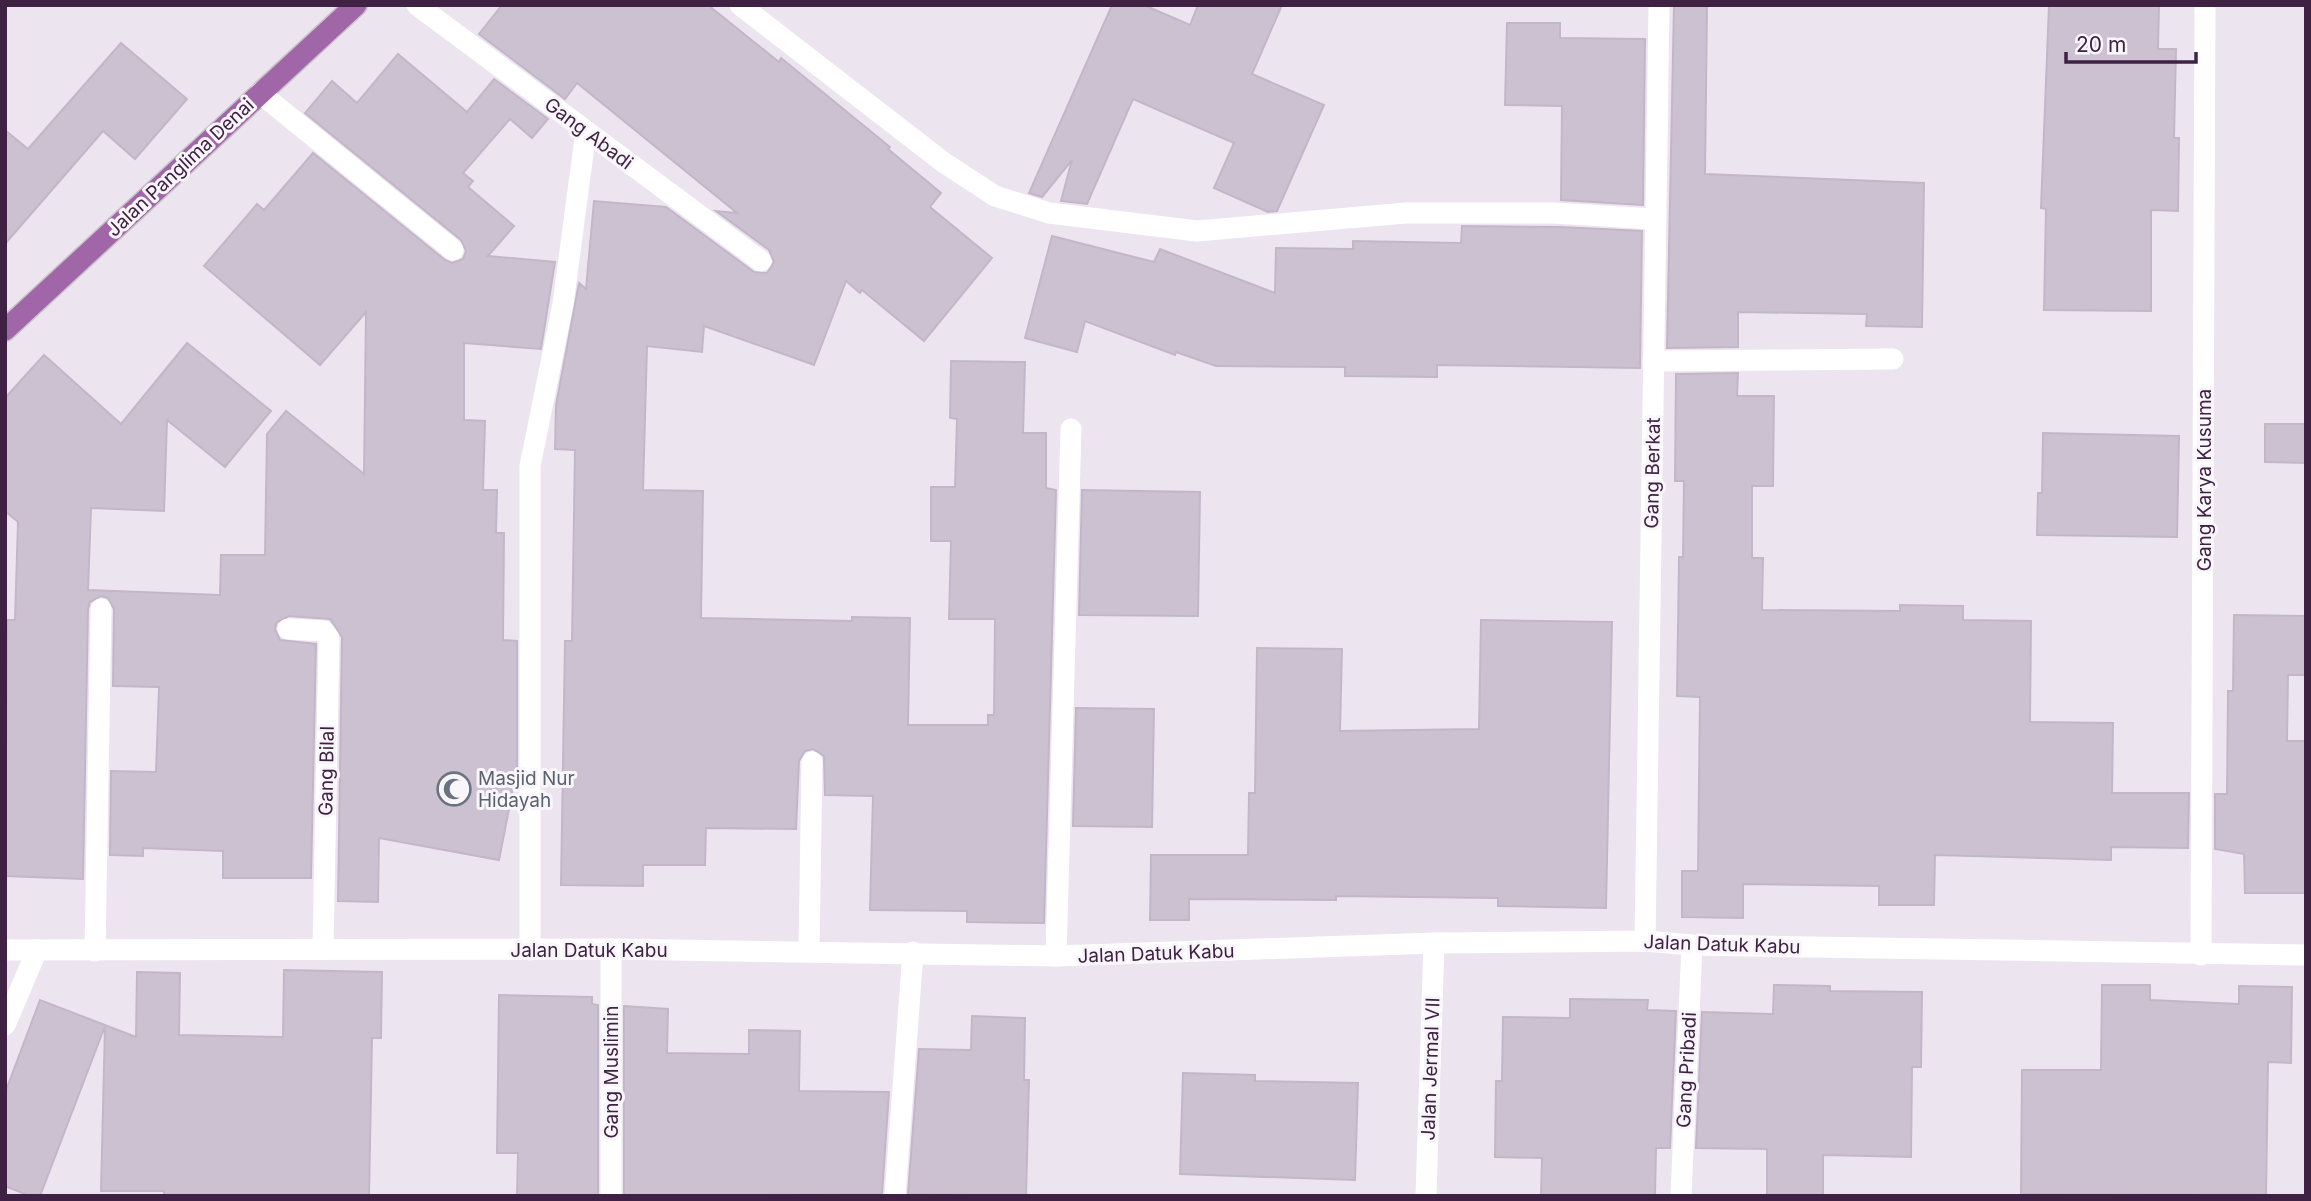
<svg xmlns="http://www.w3.org/2000/svg" width="2311" height="1201" font-family="Inter,sans-serif">
<rect width="100%" height="100%" fill="#ece5ef"/>
<!-- building -->
<g fill="#ccc1d0" stroke="#c4b6c9" stroke-width="2">
<polygon points="502,5 708,5 779,62 781,58 890,147 888,149 941,193 930,207 992,258 924,341 862,290 860,293 846,281 814,365 704,326 702,352 647,346 643,490 703,491 701,618 852,621 852,617 910,618 908,725 988,725 988,715 994,715 995,619 949,619 951,541 931,541 931,487 955,487 957,419 950,418 951,361 1025,362 1023,433 1046,433 1046,488 1056,490 1044,923 967,922 967,911 870,910 873,796 825,795 824,756 813,749 805,751 799,761 796,829 706,828 705,865 643,865 643,886 561,885 565,641 572,641 575,450 555,449 556,405 579,283 586,289 594,201 666,207 754,272 767,273 774,262 769,250 716,211 737,213 577,83 565,99 479,34"/>
<polygon points="1112,5 1144,5 1190,25 1198,5 1282,5 1252,74 1324,105 1277,211 1268,212 1214,188 1234,143 1133,99 1087,204 1061,201 1072,160 1042,197 1029,193"/>
<polygon points="1674,5 1707,5 1705,174 1924,183 1922,327 1866,326 1867,314 1738,312 1738,347 1667,348"/>
<polygon points="2049,5 2159,5 2158,49 2176,49 2174,138 2179,138 2178,211 2151,210 2151,311 2044,310 2046,209 2041,208"/>
<polygon points="1507,23 1560,23 1560,38 1645,39 1643,205 1561,200 1562,106 1505,105"/>
<polygon points="121,43 187,99 135,159 103,131 5,244 5,130 28,149"/>
<polygon points="398,54 467,112 494,79 548,119 532,138 510,119 463,173 473,181 468,187 514,226 488,256 555,262 541,349 464,343 464,420 485,421 483,490 497,490 496,533 504,533 503,640 517,641 517,768 499,860 379,838 378,902 338,901 342,637 330,619 289,616 277,622 275,629 280,640 316,644 311,878 223,878 223,851 143,848 143,856 110,855 111,771 156,772 159,687 113,686 114,609 108,598 101,596 90,602 88,609 83,879 5,876 7,620 15,620 18,522 5,511 5,398 44,355 121,424 187,343 271,411 225,467 167,420 164,511 91,508 88,590 220,595 221,555 265,555 267,434 286,411 364,474 366,312 320,365 204,266 257,204 264,210 313,153 445,260 452,263 463,259 466,251 461,240 305,113 332,81 357,103"/>
<polygon points="1462,226 1560,227 1642,231 1640,368 1437,365 1437,377 1345,376 1345,367 1216,366 1176,352 1175,355 1085,321 1077,352 1025,338 1052,236 1154,262 1160,249 1275,293 1276,248 1353,249 1353,241 1461,243"/>
<polygon points="1738,373 1737,396 1774,396 1773,486 1752,486 1752,558 1763,558 1762,610 1900,611 1900,605 1963,606 1963,620 2031,621 2030,722 2113,723 2112,793 2189,793 2188,848 2111,847 2111,860 1935,855 1934,905 1879,905 1879,886 1743,884 1743,918 1682,917 1682,871 1698,871 1700,697 1677,696 1679,557 1683,557 1684,481 1675,481 1676,374"/>
<polygon points="2265,424 2306,424 2306,463 2265,462"/>
<polygon points="2043,433 2179,436 2177,537 2037,535 2038,493 2042,493"/>
<polygon points="1082,490 1200,492 1198,616 1079,615"/>
<polygon points="2234,615 2306,616 2306,675 2288,675 2287,741 2306,741 2306,893 2245,893 2244,854 2215,849 2215,794 2227,794 2228,691 2233,691"/>
<polygon points="1481,620 1612,622 1606,908 1498,906 1498,898 1336,896 1336,900 1189,899 1189,920 1150,920 1151,855 1248,855 1249,793 1255,793 1257,648 1342,649 1340,731 1479,729"/>
<polygon points="1076,708 1154,709 1152,827 1073,826"/>
<polygon points="284,970 382,972 381,1038 372,1038 369,1196 164,1196 164,1191 101,1191 105,1026 40,1196 30,1196 5,1186 5,1093 40,1000 136,1037 137,972 180,973 179,1035 283,1037"/>
<polygon points="1774,985 1830,986 1830,991 1922,992 1921,1067 1912,1067 1911,1157 1823,1155 1823,1196 1767,1196 1767,1149 1696,1148 1702,1012 1773,1014"/>
<polygon points="2102,985 2150,985 2150,1000 2239,1004 2239,986 2292,987 2291,1063 2268,1062 2266,1195 2021,1194 2022,1070 2101,1070"/>
<polygon points="499,995 592,997 592,1004 598,1005 598,1196 517,1196 518,1153 497,1153"/>
<polygon points="1570,999 1648,1000 1647,1010 1676,1011 1670,1148 1656,1148 1655,1196 1541,1196 1542,1158 1495,1157 1496,1081 1502,1081 1503,1017 1570,1018"/>
<polygon points="624,1006 668,1009 667,1053 749,1054 749,1030 800,1031 799,1091 889,1092 882,1194 624,1196"/>
<polygon points="972,1016 1025,1018 1024,1080 1029,1080 1026,1196 908,1194 919,1049 971,1050"/>
<polygon points="1183,1073 1255,1075 1255,1081 1358,1083 1355,1180 1180,1174"/>
</g>
<g fill="none" stroke-linecap="round" stroke-linejoin="round">
<defs>
<polyline id="major" points="5,330 356,5"/>
</defs>
<!-- major casing -->
<use href="#major" stroke="#c9c1ca" stroke-width="24"/>
<!-- minor -->
<g stroke="#fff" stroke-width="21">
<polyline points="417,5 761,261"/>
<polyline points="740,5 943,162 995,196 1049,213 1197,231 1406,213 1554,213 1654,219"/>
<polyline points="260,93 453,250"/>
<polyline points="1653,361 1893,359"/>
<polyline points="288,629 324,631 329,638 323,948"/>
<polyline points="1645,941 1659,5"/>
<polyline points="611,949 611,1196"/>
<polyline points="5,950 611,949 1056,956 1434,943 1645,941 1692,945 2306,955"/>
<polyline points="530,950 530,466 563,304 586,131"/>
<polyline points="95,951 101,609"/>
<polyline points="809,951 812,762"/>
<polyline points="2201,955 2205,5"/>
<polyline points="1056,956 1071,429"/>
<polyline points="5,1025 37,950"/>
<polyline points="895,1196 913,952"/>
<polyline points="1426,1196 1434,943"/>
<polyline points="1681,1196 1692,945"/>
</g>
<!-- major -->
<use href="#major" stroke="#a166a8" stroke-width="21"/>
</g>
<!-- icons -->
<defs>
<symbol id="mosque-ring" viewBox="-11 -11 22 22"><circle r="9.5" fill="#f9f6fb" stroke="#6b7280" stroke-width="1.5"/><path d="M3.5-4.9A6 6 0 1 0 3.5 4.9A5 5 0 1 1 3.5-4.9Z" fill="#6b7280"/></symbol>
</defs>
<g fill-rule="evenodd">
<use href="#mosque-ring" x="435" y="770" width="38" height="38"/>
</g>
<g text-anchor="middle" stroke-width="6" stroke-linejoin="round" paint-order="stroke">
<!-- street labels -->
<g font-size="19" fill="#3f2243" stroke="#f9f6fb">
<text transform="translate(589 133) rotate(37)" y="7">Gang Abadi</text>
<text transform="translate(180 167) rotate(-43)" y="7">Jalan Panglima Denai</text>
<text transform="translate(1652 473) rotate(-89)" y="7">Gang Berkat</text>
<text transform="translate(2204 480) rotate(-90)" y="7">Gang Karya Kusuma</text>
<text transform="translate(326 771) rotate(-89)" y="7">Gang Bilal</text>
<text transform="translate(1722 944) rotate(2)" y="7">Jalan Datuk Kabu</text>
<text x="589" y="957">Jalan Datuk Kabu</text>
<text transform="translate(1156 953) rotate(-2)" y="7">Jalan Datuk Kabu</text>
<text transform="translate(1430 1069) rotate(-88)" y="7">Jalan Jermal VII</text>
<text transform="translate(1686 1070) rotate(-87)" y="7">Gang Pribadi</text>
<text transform="translate(611 1072) rotate(-90)" y="7">Gang Muslimin</text>
</g>
<!-- worship labels -->
<g font-size="19" fill="#5b616d" stroke="#f9f6fb" text-anchor="start">
<text x="478" y="785">Masjid Nur<tspan x="478" dy="22">Hidayah</tspan></text>
</g>
</g>
<!-- border -->
<rect width="2311" height="1201" fill="none" stroke="#3f2243" stroke-width="14"/>
<!-- scale -->
<path d="M2066 52v10h130v-10" fill="none" stroke="#3f2243" stroke-width="3.5"/>
<text x="2076" y="52" font-size="21" fill="#3f2243" stroke="#f9f6fb" stroke-width="5" paint-order="stroke">20 m</text>
</svg>
